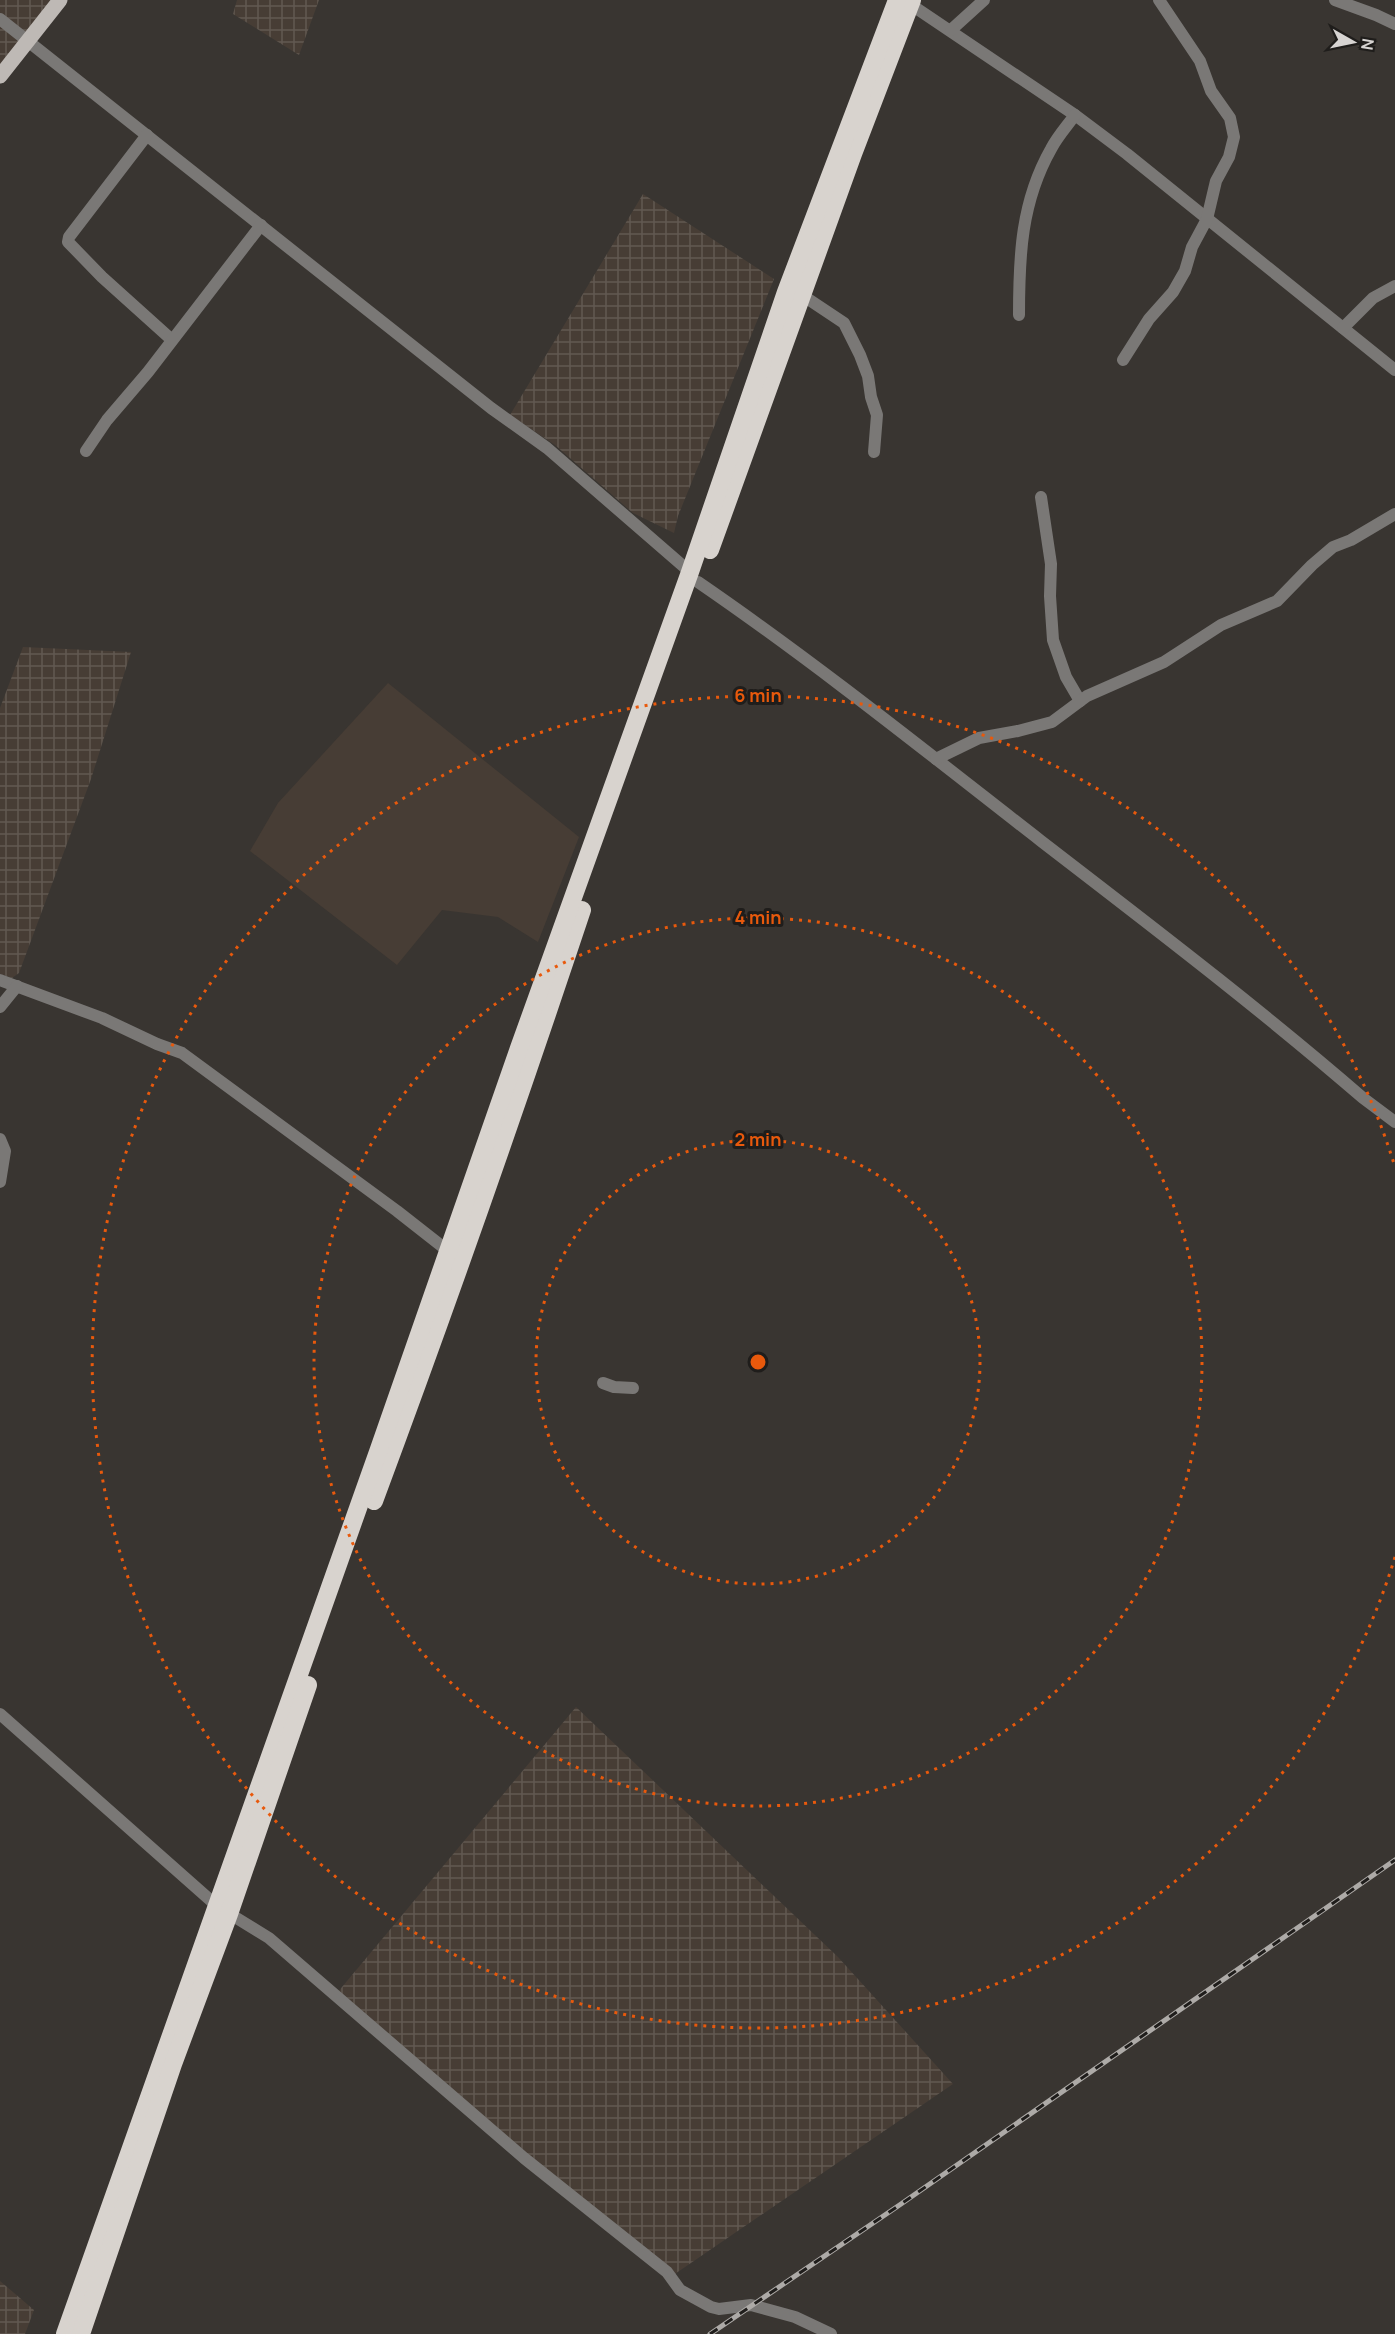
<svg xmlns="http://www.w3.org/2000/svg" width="1395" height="2334" font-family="Manrope,sans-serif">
<defs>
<pattern id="industrial-grid" width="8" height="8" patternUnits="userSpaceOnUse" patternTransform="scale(1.5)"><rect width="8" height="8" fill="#473d35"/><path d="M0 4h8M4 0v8" fill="none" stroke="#615851"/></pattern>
</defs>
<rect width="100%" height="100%" fill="#393531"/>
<!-- built -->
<polygon fill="#473d35" points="388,683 579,837 538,942 498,917 442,910 397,965 250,851 278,803"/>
<!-- industrial -->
<g fill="url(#industrial-grid)">
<polygon points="0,0 56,0 0,70"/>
<polygon points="237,0 319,0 299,55 233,14"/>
<polygon points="643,194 774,279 678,516 674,533 633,513 555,445 510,415"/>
<polygon points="23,647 131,652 91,779 19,973 12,978 0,974 0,708"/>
<polygon points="576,1707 838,1957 953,2084 669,2278 337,1993"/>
<polygon points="0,2281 34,2310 25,2334 0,2334"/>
</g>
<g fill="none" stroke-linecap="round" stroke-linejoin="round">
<!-- minor -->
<g stroke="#7a7876" stroke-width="12">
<polyline points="1335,0 1376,15 1395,24"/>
<polyline points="910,4 1075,115 1127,154 1395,370"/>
<polyline points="0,19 491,408 547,448 690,572"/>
<polyline points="951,30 984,0"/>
<polyline points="147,135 69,237 68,242 102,277 172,340"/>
<polyline points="802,295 844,323 860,355 868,376 871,397 877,415 874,452"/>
<path d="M 1019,315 C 1019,256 1021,202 1051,149 C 1057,137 1067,126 1075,115"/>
<polyline points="1343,328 1373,298 1395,286"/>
<polyline points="1123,360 1149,319 1173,292 1185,271 1192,247 1207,219 1216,181 1229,157 1234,137 1230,118 1211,91 1200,61 1159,0"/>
<polyline points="86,451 107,420 148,372 261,225"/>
<polyline points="1041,497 1051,564 1050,596 1053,640 1066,677 1080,701"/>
<path d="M 698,582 C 816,663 928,753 1041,841 C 1150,925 1259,1008 1363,1098 L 1395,1122"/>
<polyline points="936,759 979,738 1018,731 1052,722 1087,696 1164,662 1221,625 1277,601 1312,565 1333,547 1351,540 1395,514"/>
<polyline points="0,980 102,1018 157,1044 182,1053 397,1211 448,1251"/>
<polyline points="0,1007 17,986"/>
<polyline points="0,1139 5,1151 0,1182"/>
<polyline points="603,1383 614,1387 633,1388"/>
<polyline points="0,1714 217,1906 269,1938 524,2158 667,2272 680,2290 711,2307 719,2309 751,2305 795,2317 831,2334"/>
</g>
<!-- major -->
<polyline stroke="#beb9b5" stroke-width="15" points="0,76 60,0"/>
<!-- highway -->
<g stroke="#d8d3ce" stroke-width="18">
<polyline points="710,550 853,154 912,0"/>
<path d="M 374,1501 C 447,1305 516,1108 582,910"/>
<polyline points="65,2334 379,1449 519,1048 690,572 786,292 897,0"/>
<polyline points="81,2334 173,2064 229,1914 308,1685"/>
</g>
<defs>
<polyline id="rail" points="710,2334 901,2204 1395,1860"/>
</defs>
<!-- rail casing -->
<use href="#rail" stroke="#adaaa7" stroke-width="5"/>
<!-- rail -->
<use href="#rail" stroke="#1f1d1b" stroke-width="3" stroke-dasharray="9" stroke-linecap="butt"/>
</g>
<!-- distance rings -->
<g fill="none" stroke="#e8590c" stroke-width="3" stroke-dasharray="3 6">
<circle cx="758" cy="1362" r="222"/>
<circle cx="758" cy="1362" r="444"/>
<path d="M1395 1557A666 666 0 1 1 1395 1167"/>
</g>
<circle cx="758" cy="1362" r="9" fill="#e8590c" stroke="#1f1d1b" stroke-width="3"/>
<g font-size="18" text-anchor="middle" font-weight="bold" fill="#e8590c" stroke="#1f1d1b" stroke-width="6" stroke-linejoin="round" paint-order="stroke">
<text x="758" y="702">6 min</text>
<text x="758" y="924">4 min</text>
<text x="758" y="1146">2 min</text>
</g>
<!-- north arrow -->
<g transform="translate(1353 42) rotate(99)" stroke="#1f1d1b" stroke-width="4.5" paint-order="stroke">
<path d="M0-4.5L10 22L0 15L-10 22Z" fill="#d7d4d2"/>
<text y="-9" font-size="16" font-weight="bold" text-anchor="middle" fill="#d7d4d2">N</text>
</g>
</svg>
